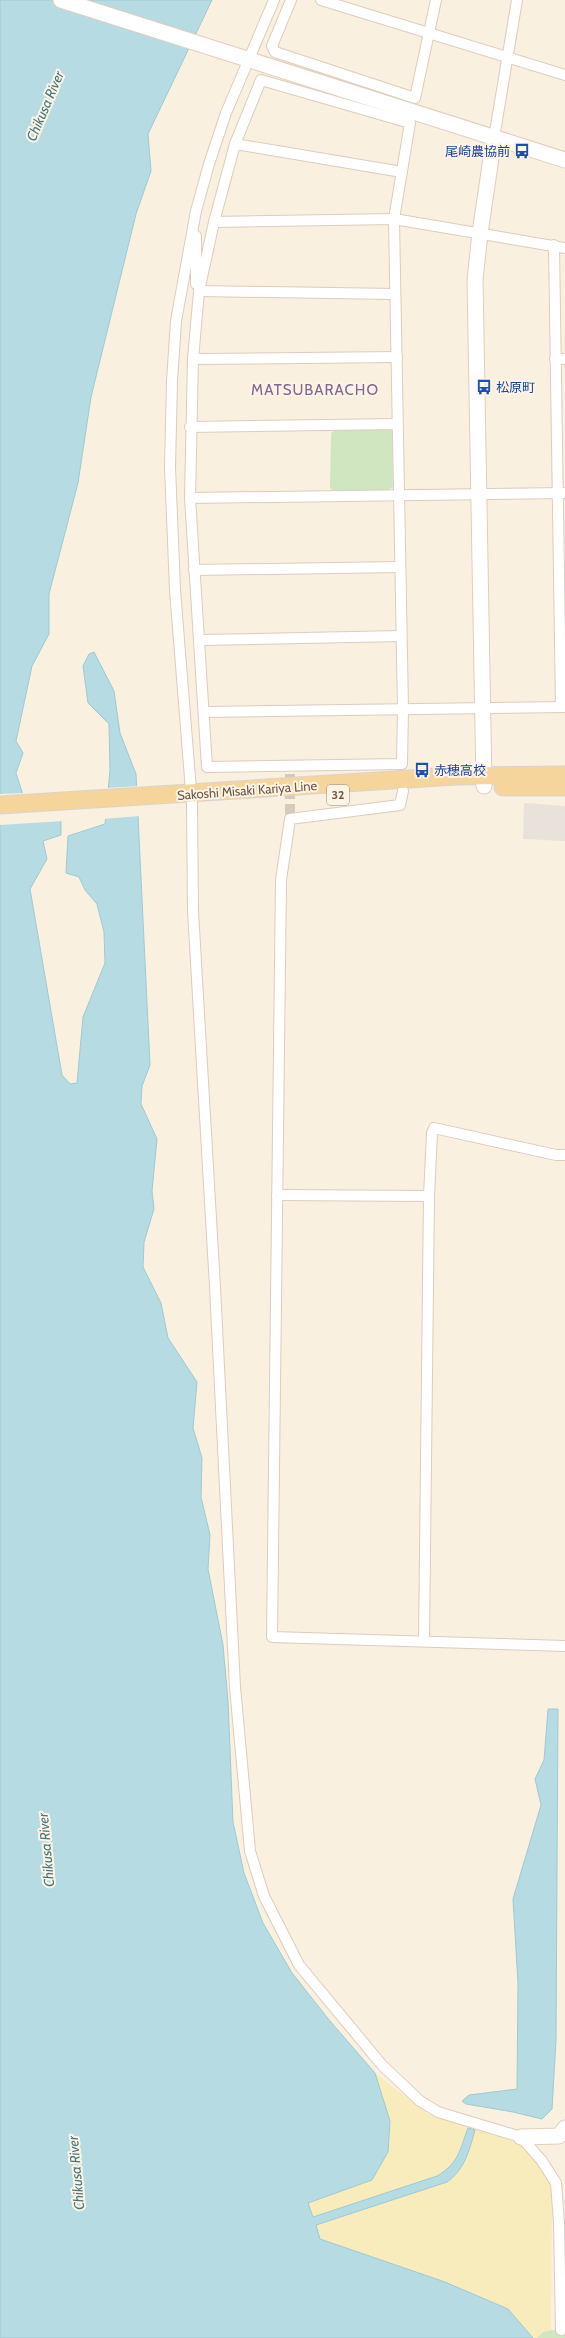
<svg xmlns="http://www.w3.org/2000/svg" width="565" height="2338" font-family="Cabin,'Noto Sans JP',sans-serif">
<rect width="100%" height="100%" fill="#faf0e0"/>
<!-- industrial -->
<polygon fill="#e9e2db" points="524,803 565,806 565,841 523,839"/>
<!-- green -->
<g fill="#cfe6c0">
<polygon points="390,428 392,431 393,487 388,490 335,493 330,488 331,433 335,430"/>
<polygon points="551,2330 565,2331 565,2338 537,2338 542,2332"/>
</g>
<!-- sand -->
<path fill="#f8ebbc" d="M 375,2073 L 428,2114 L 499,2133 L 527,2150 L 552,2184 L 551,2330 L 543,2332 L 537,2338 L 533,2338 L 508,2309 L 445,2282 L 320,2239 L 316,2225 L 447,2182 L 454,2177 L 468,2128 C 460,2150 458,2164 437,2176 L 313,2217 L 308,2203 L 372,2180 L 381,2089 Z"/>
<!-- water -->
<g fill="#b6dbe2" stroke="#9dcad3">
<path d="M 0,0 L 212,0 L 148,134 L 151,171 L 136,214 L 91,397 L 78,483 L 49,594 L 49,634 L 32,666 L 16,741 L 23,753 L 16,773 L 23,795 L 61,813 L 61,835 L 43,841 L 47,859 L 30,889 L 62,1075 L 70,1084 L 77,1083 L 83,1017 L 105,963 L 104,932 L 97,904 L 85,890 L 79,877 L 66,873 L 68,836 L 105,824 L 110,770 L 109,724 L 88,703 L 83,666 L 89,654 L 94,652 L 114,691 L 120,733 L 136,774 L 150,1065 L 142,1086 L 141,1104 L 157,1139 L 152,1191 L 154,1209 L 144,1242 L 143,1267 L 161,1303 L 168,1338 L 197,1382 L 193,1428 L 202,1458 L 201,1497 L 210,1535 L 208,1569 L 223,1645 L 228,1701 L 233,1822 L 244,1873 L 263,1923 L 292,1973 L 330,2021 L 375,2073 L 390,2121 L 388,2152 L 372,2180 L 308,2203 L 313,2217 L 437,2176 C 458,2164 460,2150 468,2128 L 475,2130 C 469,2151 465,2169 447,2182 L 316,2225 L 320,2239 L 445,2282 L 508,2309 L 533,2338 L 0,2338 Z"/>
<polygon points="548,1709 558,1709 556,2040 552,2109 542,2119 513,2112 466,2104 462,2101 469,2095 517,2089 518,1983 513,1899 541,1805 535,1779 544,1760"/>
</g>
<!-- pier -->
<g fill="#faf0e0">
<polygon points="139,786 140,816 103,819 106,788"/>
<polygon points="25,793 62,812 63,821 0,825 0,794"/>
</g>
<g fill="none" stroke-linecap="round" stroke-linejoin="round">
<!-- street-tunnel -->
<polyline stroke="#d7caba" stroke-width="10" stroke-dasharray="10 5" stroke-linecap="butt" points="290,774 290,819"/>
<defs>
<g id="street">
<polyline points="274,0 226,113 209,164 196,211 176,321 172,381 170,467 175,590 192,803 193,911 215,1287 235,1687 250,1851 264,1896 299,1965 382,2065 420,2101 438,2112 521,2137 542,2161 556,2183 559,2223 561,2330"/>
<polyline points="291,0 272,46 275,52 415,98 436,0"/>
<polyline points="321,0 565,75"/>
<polygon points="261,80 410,123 394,219 403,709 402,764 207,767 190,498 193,359 199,291 214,222 235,144"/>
<polyline points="494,138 517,0"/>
<polyline points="235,144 402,172"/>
<polyline points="214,222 394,219 565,248"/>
<polyline points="554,245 561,707"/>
<polyline points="196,284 196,236"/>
<polyline points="199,291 394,294"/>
<polyline points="193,359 397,357"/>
<polyline points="555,359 565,359"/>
<polyline points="190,427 397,424"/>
<polyline points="190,498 565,493"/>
<polyline points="194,570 400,567"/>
<polyline points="200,640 401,636"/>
<polyline points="204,712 565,707"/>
<polyline points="403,791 400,805 290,819 281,880 272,1637 565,1646"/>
<polyline points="277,1195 429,1196"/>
<polyline points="424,1641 429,1196 432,1133 434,1128 556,1155 565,1155"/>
</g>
<g id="secondary">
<polyline points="61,0 565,160"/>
<polyline points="484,786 475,280 480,233 494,138"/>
<polyline points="521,2137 559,2136 565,2128"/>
</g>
<g id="primary">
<polyline points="503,787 565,787"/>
<polyline points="0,805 456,776 565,775"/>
</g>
</defs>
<!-- street casing -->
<use href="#street" stroke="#ddccbd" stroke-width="12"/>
<!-- secondary casing -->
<use href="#secondary" stroke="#e2cdbb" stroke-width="17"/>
<!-- primary casing -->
<use href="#primary" stroke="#dad3d0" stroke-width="19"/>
<!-- street -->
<use href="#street" stroke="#fff" stroke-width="10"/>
<!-- secondary -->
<use href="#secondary" stroke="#fff" stroke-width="15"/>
<!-- primary -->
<use href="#primary" stroke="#f5d59b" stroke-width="17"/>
</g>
<!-- icons -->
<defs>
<symbol id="bus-bare" viewBox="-9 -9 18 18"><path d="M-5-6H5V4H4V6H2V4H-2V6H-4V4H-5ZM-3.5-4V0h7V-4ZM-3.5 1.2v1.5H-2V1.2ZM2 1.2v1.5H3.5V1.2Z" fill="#1a4fb4" stroke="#fef4e5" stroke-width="2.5" paint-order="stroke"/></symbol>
</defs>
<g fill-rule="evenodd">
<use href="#bus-bare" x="511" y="140" width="22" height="22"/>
<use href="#bus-bare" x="473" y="376" width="22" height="22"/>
<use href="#bus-bare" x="411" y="759" width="22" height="22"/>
</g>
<g text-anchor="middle" stroke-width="4" stroke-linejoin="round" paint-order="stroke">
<!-- shield labels -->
<rect fill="#fef4e5" stroke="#9a8678" stroke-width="1" x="327" y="785" width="22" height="20" rx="3"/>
<g font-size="12" font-weight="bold" fill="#6f5749">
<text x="338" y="799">32</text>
</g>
<!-- transit labels -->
<g font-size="13" fill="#164399" stroke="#fef4e5" text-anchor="start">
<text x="510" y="156" text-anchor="end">尾崎農協前</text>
<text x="496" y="392">松原町</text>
<text x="434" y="775">赤穂高校</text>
</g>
<!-- street labels -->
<g font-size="13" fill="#6f5749" stroke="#fef4e5">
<text transform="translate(247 790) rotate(-4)" y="5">Sakoshi Misaki Kariya Line</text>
</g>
<!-- water labels -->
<g font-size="14" font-style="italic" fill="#457781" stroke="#fef4e5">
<text transform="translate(45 106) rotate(-67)" y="5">Chikusa River</text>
<text transform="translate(46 1850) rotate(-95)" y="5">Chikusa River</text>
<text transform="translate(76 2173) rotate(-95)" y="5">Chikusa River</text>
</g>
<!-- quarter labels -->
<g font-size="15" letter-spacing="1" fill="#836592" stroke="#fef4e5">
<text x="315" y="395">MATSUBARACHO</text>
</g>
</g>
</svg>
